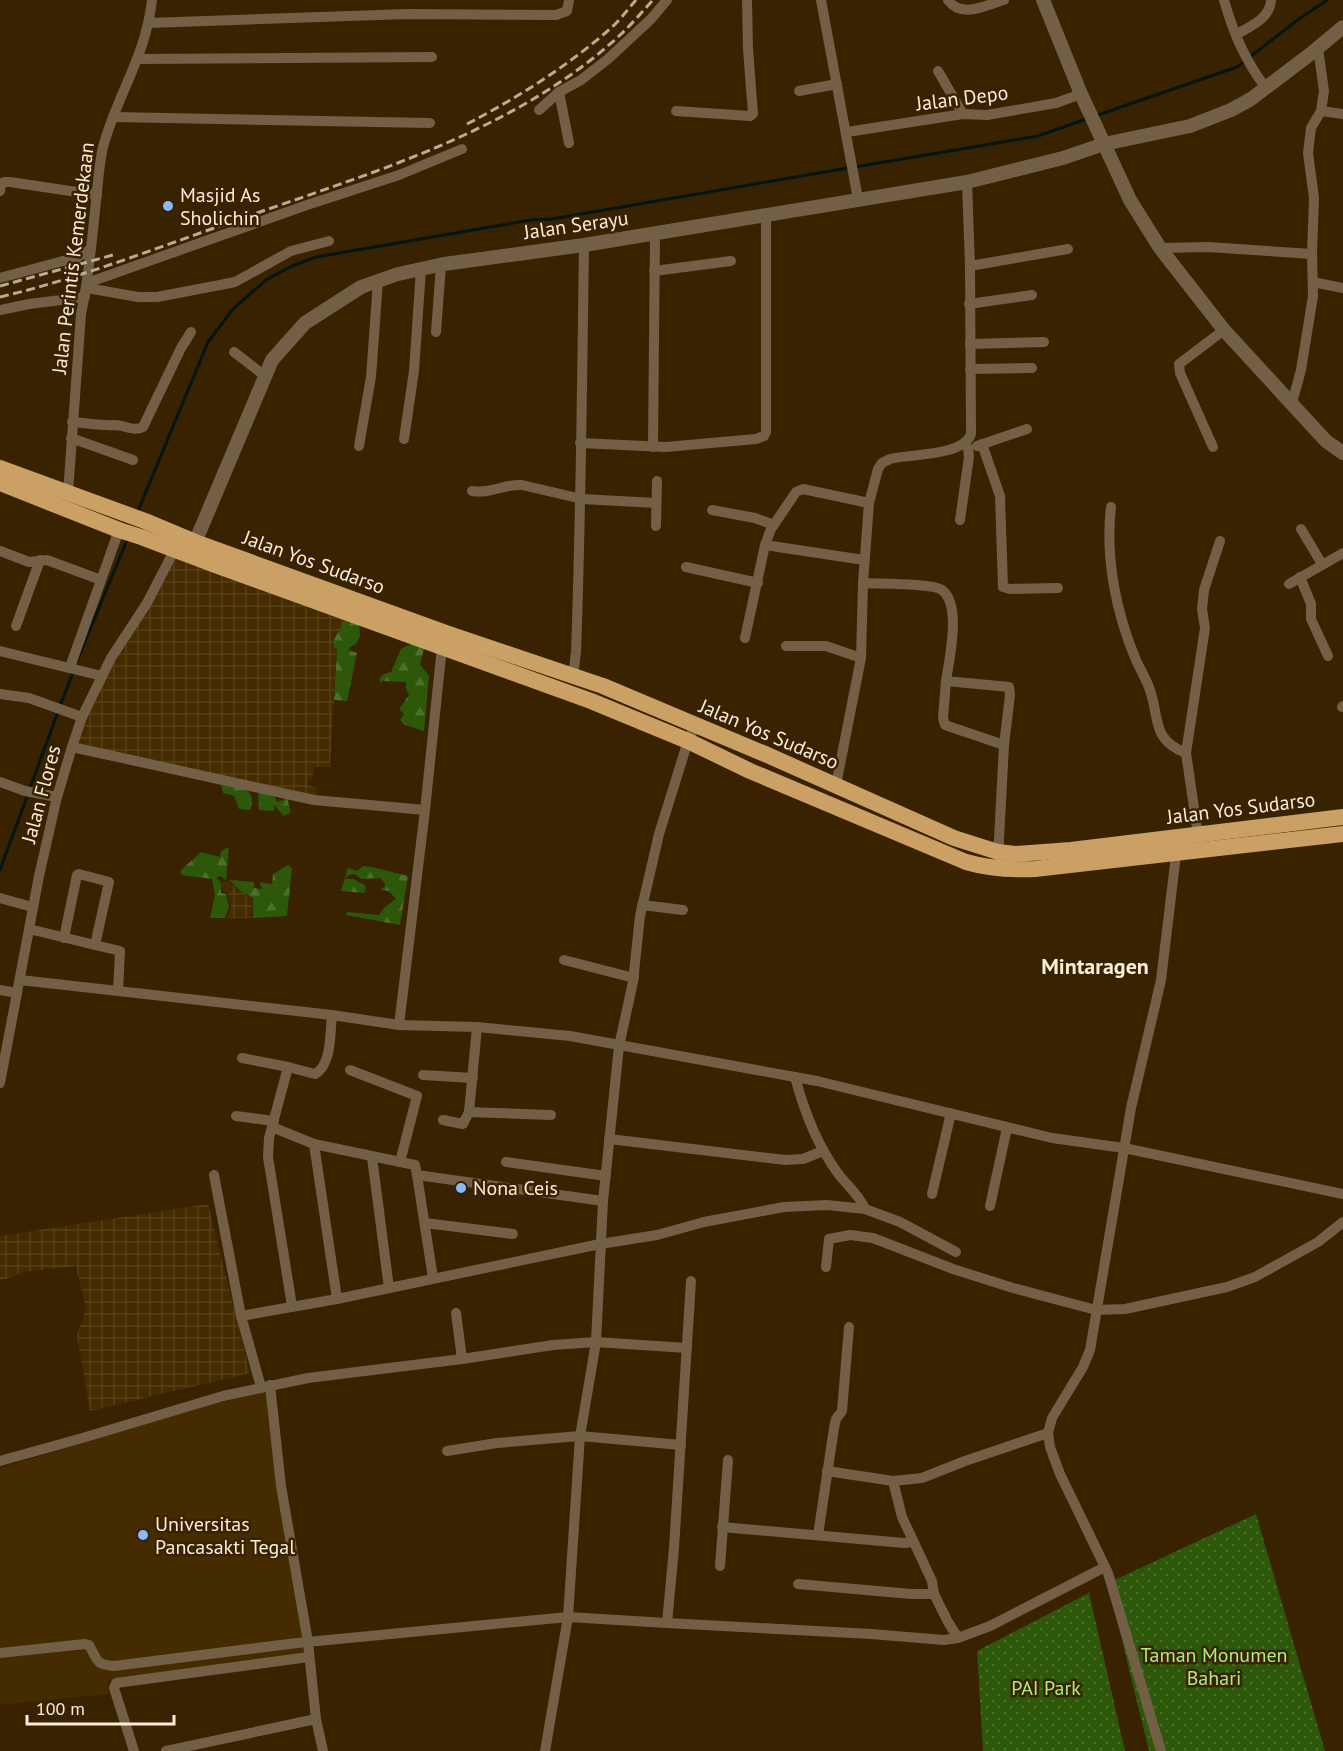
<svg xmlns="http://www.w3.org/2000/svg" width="1343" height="1751" font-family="'PT Sans',sans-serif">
<defs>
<pattern id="industrial-grid" width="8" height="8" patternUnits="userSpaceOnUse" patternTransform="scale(1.5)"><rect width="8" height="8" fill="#442b00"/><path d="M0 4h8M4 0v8" fill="none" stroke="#574018"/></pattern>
<pattern id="forest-firs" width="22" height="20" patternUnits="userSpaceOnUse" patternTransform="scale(1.5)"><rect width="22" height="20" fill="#2d5709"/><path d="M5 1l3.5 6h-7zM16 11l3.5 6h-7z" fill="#4c6f2c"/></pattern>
<pattern id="park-dots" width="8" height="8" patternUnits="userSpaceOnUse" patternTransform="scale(1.5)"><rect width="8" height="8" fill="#2d5709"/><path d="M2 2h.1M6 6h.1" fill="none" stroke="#4c6f2c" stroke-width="1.8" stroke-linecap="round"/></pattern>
</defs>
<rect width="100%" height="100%" fill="#382200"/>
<!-- built -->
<polygon fill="#442b00" points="268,1390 305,1655 109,1680 108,1694 0,1705 0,1468 91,1441 169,1415"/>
<!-- industrial -->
<g fill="url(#industrial-grid)">
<polygon points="176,549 348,613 337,649 330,767 314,767 312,780 309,780 308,785 316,787 316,796 72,747 82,717"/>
<polygon points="228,882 252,899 252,918 227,918 231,907 228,893 223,891 222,883"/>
<polygon points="208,1204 250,1373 90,1411 77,1335 86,1308 76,1266 25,1272 0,1281 0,1236"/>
</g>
<!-- forest -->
<g fill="url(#forest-firs)">
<polygon points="348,613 359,617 360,636 356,644 350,647 349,650 357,653 347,701 334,700 337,649 334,648 334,640"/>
<polygon points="416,641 425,646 420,664 429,676 424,731 405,725 400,720 404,714 399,709 409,695 406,689 406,682 382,681 381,683 379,679 384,674 391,672 401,649"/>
<path d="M 221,785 C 240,789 258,786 250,810 L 239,809 L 234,796 L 223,793 Z"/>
<polygon points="258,791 274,795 277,802 287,798 291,812 284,816 274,805 274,811 259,810"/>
<polygon points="229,847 226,880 220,876 216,878 221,882 221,893 226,894 229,907 225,918 210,918 215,895 212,879 181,875 181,870 201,852 220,857 221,851"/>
<polygon points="288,865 292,868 287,916 253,918 253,898 242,892 229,880 254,882 254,888 262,889 259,882 272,884 273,874"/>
<polygon points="363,866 372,867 408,876 400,925 346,915 347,912 379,915 385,907 396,899 389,891 381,890 385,886 385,883 380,878 361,879 355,874 349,875 345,879 354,879 359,883 364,884 366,889 364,893 341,891 348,868 357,871"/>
</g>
<!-- park -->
<g fill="url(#park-dots)">
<polygon points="1256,1514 1325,1751 1149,1751 1108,1583"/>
<polygon points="1089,1593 1125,1751 983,1751 977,1651"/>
</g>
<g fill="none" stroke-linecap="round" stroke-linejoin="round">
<!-- stream -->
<g stroke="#041514" stroke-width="3">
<polyline points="1095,116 1237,67 1299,19 1327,0"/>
<polyline points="855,167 1038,136 1089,118"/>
<polyline points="138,511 208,342 233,309 266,280 292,266 316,257 531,220 552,219 848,168"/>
<polyline points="77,661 127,540"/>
<polyline points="60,706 74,670"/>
<polyline points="30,788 58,712"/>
<polyline points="0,870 28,794"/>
</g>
<!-- minor -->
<g stroke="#725f46" stroke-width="10">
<polyline points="821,0 858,199"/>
<path d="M 948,0 C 961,19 986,5 1004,0"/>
<path d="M 1224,0 C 1233,33 1245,61 1266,88"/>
<polyline points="149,23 408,14 556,15 567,11 569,0"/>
<path d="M 1236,35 C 1250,26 1270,19 1271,0"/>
<polyline points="138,59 432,57"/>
<polyline points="938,71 963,114"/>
<polyline points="799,91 837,84"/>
<polyline points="559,92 569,143"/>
<polyline points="539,110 559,92 581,80 608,59 651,19 667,0"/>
<polyline points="676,111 750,116 753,114 748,49 747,0"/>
<polyline points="1321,111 1343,114"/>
<polyline points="113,117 430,123"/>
<polyline points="847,132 963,114 987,115 1056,103 1081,94"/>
<polyline points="0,191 1,184 4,182 10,182 97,195"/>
<polyline points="1160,248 1208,247 1312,254"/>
<polyline points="970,266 1068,249"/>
<polyline points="654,271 731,261"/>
<polyline points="0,278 78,257 91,249"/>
<polyline points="1313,282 1343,288"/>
<polyline points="87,283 307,205 399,175 462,149"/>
<polyline points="87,288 138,297 157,297 220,285 235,282 291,251 329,241"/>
<polyline points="969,304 1032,295"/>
<polyline points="0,310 29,304 85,297"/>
<polyline points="436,332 441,265"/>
<polyline points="970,344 1044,342"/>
<polyline points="234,352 265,376"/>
<polyline points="970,369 1032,368"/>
<polyline points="1292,403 1301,370 1313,296 1312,254 1314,198 1308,153 1311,128 1321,111 1324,91 1318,48"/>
<path d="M 72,422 C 87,423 101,426 115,425 C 125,425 133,432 143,427 L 181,348 L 191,332"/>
<polyline points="71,438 133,460"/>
<polyline points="404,439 414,371 421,269"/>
<polyline points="580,443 666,447 756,439 764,436 766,432 766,214"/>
<polyline points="982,444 1000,496 1003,587 1010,589 1058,588"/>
<polyline points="359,446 371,377 378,281"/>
<polyline points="977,446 1027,429"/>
<polyline points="653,447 655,233"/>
<polyline points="1213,447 1180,373 1179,364 1224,330"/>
<path d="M 472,491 C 492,494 503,484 522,485 L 582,499 L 656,503"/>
<path d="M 68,493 L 81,314 C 89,277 92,239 96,201 C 98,183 99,164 103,147 C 117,95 146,56 152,0"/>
<path d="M 1111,507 C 1105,557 1116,613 1136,660 C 1140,669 1145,677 1148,685 C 1161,715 1149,739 1186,753"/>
<polyline points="712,510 755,518 774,525"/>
<polyline points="960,520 969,457 968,448 965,444"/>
<polyline points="656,526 657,481"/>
<polyline points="1301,529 1322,564"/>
<polyline points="765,545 864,560"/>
<polyline points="0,551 29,562 47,560 101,580"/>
<polyline points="686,567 758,583"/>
<polyline points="1300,577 1311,604 1311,619 1328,656"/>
<path d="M 863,583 C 877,584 933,583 942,590 C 962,605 949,660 946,681 L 1009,687 L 1010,695 L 1004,745 L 998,858"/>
<polyline points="1289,584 1343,553"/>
<polyline points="16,626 40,560"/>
<polyline points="745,638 765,545 771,529 796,492 803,489 869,503"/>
<polyline points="786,646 826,646 861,658"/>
<polyline points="0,651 102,676"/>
<polyline points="70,667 119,530"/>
<path d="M 573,677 L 576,652 C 581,516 582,381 584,245"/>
<polyline points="946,681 943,718 945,725 1004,745"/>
<polyline points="0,694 29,698 82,717"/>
<polyline points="1342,707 1343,706"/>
<polyline points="72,747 314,800 425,810"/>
<polyline points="0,782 25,791 57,797"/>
<path d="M 836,785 L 861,658 L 863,583 L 869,503 L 878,469 L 882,463 L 890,459 C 910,454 964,456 971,434 L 970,266 L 967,182"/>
<polyline points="1198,835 1186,753 1205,628 1202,609 1204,590 1220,541"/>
<polyline points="0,898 32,907"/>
<polyline points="642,905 683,910"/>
<polyline points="29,929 120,951 118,991"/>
<polyline points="64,938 77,875 79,874 109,882 95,945"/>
<polyline points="564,960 634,978"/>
<polyline points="20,980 332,1015 399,1025 477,1027 570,1036 817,1081 1052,1138 1124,1148 1343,1194"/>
<polyline points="0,990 17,993"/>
<polyline points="399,1025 425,810 442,647"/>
<polyline points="242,1058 288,1067"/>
<polyline points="350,1070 417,1096 400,1162"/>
<polyline points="423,1075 473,1078"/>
<polyline points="0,1083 39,876 57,797 72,747 82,717 111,658 147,603 177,545"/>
<polyline points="469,1112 477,1027"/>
<polyline points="236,1116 274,1121"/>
<polyline points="443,1120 463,1124 469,1112 551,1115"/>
<polyline points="272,1127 314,1144 415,1165 417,1175 603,1201"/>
<polyline points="609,1139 785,1160 803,1159 823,1151"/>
<polyline points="314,1144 337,1299"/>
<polyline points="372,1157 389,1288"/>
<polyline points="506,1162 606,1176"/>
<polyline points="214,1175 241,1316 261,1387"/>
<polyline points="417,1175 433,1278"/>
<polyline points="932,1194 951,1113"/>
<polyline points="990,1206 1007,1128"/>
<polyline points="865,1209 900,1222 956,1252"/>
<polyline points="425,1223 513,1234"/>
<polyline points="826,1267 829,1239 850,1235 873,1238 953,1269 1013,1288 1096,1310 1125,1309 1227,1287 1255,1277 1318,1242 1343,1222"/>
<path d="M 292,1306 L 268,1157 L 269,1138 L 288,1067 L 315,1074 C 332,1065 330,1032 332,1015"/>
<polyline points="456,1313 462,1359"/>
<path d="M 241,1316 L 337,1299 L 600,1244 L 657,1235 L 704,1222 L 784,1207 L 827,1205 L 865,1209 C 859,1194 846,1185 837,1172 C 816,1143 804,1111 795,1077"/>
<polyline points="270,1385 281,1486 308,1642 316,1719 323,1751"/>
<polyline points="447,1451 497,1443 580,1436 681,1445"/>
<polyline points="0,1461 79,1439 223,1396 308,1378 462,1359 553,1345 596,1342 687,1348"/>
<polyline points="827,1471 893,1481 922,1478 965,1461 1048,1433"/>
<polyline points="722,1527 904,1543 913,1542"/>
<polyline points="818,1535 834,1428 836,1419 842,1411 849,1327"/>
<polyline points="720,1566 728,1460"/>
<polyline points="798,1584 911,1594 934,1594"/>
<polyline points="667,1623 871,1634 944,1640 958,1638 948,1622 934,1594 932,1581 902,1517 893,1481"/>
<polyline points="958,1638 990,1626 1105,1567"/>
<path d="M 0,1653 L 85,1644 L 89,1645 C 98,1660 94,1664 114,1666 L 297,1643 L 568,1617 L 667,1623 L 674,1548 L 691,1281"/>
<polyline points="134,1751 114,1688 116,1683 309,1657"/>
<polyline points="166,1751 316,1719"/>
<polyline points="545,1751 568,1617 580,1436 596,1342 603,1201 619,1046 633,982 640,916 659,834 688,741 695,726"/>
<polyline points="1161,1751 1108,1573 1060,1474 1050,1447 1048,1433 1052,1418 1083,1367 1090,1350 1131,1108 1161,980 1177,847"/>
</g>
<!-- tertiary -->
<g stroke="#725f46" stroke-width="14">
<polyline points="1043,0 1081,94 1130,200 1160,248 1224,330 1326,441 1343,453"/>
<polyline points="191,552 272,360 305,323 361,287 398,274 444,264 584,245 967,182 1063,158 1104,144 1190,126 1231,110 1251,99 1313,52 1343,27"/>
</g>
<!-- trunk -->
<g stroke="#caa064" stroke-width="16">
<polyline points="0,468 145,521 195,542 446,633 603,686 765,754 954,838 998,852 1015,854 1071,850 1343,817"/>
<path d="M 0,483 L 119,530 L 141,537 L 218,566 L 591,701 L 688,741 L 750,771 L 966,862 C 990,869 1011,870 1035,869 L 1343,834"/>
</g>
<!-- rail -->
<g stroke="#bcab94" stroke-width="3" stroke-dasharray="9 4.5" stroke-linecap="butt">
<path d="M 467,124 C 517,98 568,66 611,28 C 620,20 628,9 636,0"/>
<polyline points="0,286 113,255"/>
<path d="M 0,297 C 81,278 159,247 237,220 C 367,174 515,132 619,36 C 631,25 642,12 653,0"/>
</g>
</g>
<!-- markers -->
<g fill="#87bbfc" stroke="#382200" stroke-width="2">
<circle cx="168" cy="206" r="6"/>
<circle cx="461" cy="1188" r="6"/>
<circle cx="143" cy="1535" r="6"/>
</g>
<g text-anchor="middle" stroke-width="5" stroke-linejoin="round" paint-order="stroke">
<!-- street labels -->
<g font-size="20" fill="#fbedda" stroke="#382200">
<text transform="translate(962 98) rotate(-7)" y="7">Jalan Depo</text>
<text transform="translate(576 225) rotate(-8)" y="7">Jalan Serayu</text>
<text transform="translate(73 258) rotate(-83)" y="7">Jalan Perintis Kemerdekaan</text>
<text transform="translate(314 562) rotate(20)" y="7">Jalan Yos Sudarso</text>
<text transform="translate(769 734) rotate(23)" y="7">Jalan Yos Sudarso</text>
<text transform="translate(41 794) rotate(-75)" y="7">Jalan Flores</text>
<text transform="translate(1241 808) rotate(-7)" y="7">Jalan Yos Sudarso</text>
</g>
<!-- poi labels -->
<g font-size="20" fill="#fbedda" stroke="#382200" text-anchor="start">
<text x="180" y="202">Masjid As<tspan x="180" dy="23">Sholichin</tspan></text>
<text x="473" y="1195">Nona Ceis</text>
<text x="155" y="1531">Universitas<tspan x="155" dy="23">Pancasakti Tegal</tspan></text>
</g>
<!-- park labels -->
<g font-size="20" fill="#abeb84" stroke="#382200">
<text x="1214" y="1662">Taman Monumen<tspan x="1214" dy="23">Bahari</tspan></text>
<text x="1046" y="1695">PAI Park</text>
</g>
<!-- quarter labels -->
<g font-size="22" font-weight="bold" fill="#fbedda" stroke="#382200">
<text x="1095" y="974">Mintaragen</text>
</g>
</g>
<!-- scale -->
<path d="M27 1715v9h147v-9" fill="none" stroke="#fbedda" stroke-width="3"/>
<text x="36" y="1715" font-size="18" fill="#fbedda" stroke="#382200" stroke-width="4.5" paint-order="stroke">100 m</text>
</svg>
